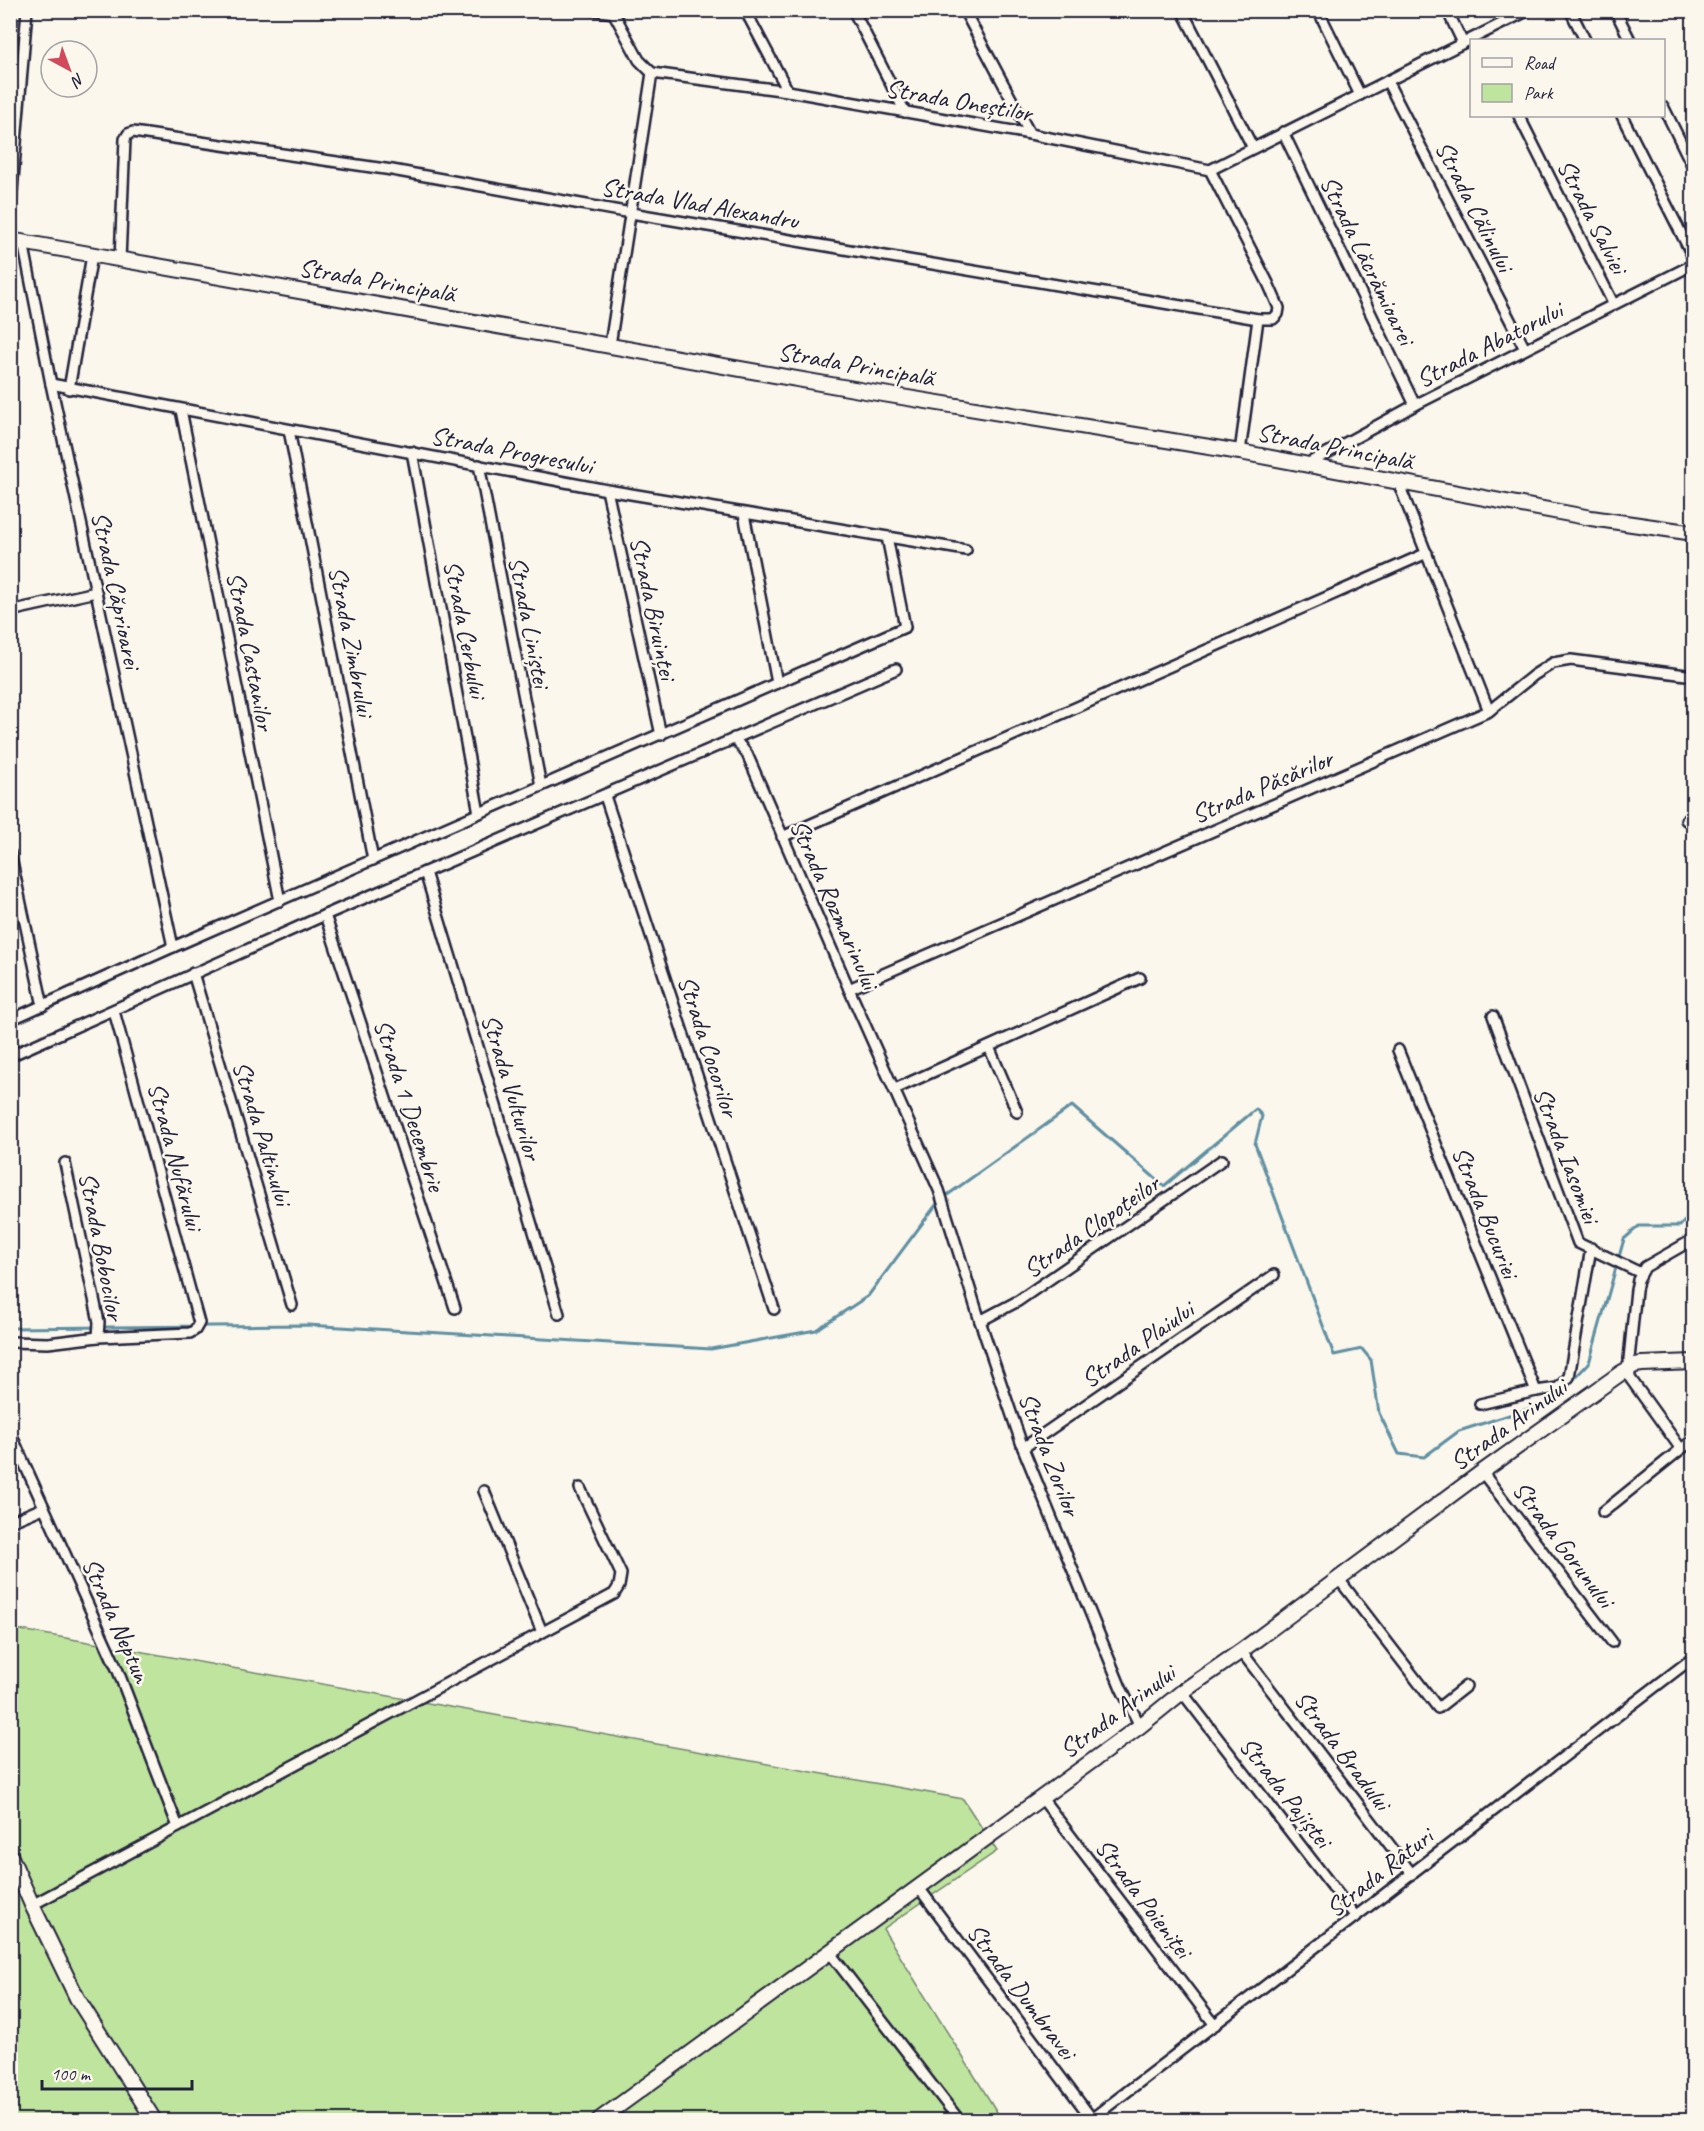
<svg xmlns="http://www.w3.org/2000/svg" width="1704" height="2131" font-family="Caveat,sans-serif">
<rect width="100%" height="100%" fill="#fbf7ec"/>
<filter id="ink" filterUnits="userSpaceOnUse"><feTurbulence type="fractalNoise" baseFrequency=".0167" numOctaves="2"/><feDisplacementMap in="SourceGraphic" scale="12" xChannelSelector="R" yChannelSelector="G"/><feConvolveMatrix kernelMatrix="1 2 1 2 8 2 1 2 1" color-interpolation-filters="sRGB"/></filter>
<g filter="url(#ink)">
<!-- green -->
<polygon fill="#bfe49e" stroke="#70836c" stroke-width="1.5" points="10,1628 963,1799 997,1851 883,1929 1002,2120 11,2120"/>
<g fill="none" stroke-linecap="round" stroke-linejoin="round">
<!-- stream -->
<polyline stroke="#5f8fa2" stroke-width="3" points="10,1328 307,1325 711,1349 816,1330 868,1296 939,1201 1072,1106 1164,1186 1256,1109 1262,1116 1255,1144 1334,1355 1362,1349 1371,1360 1379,1413 1399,1454 1424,1457 1459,1431 1553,1401 1589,1363 1624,1239 1639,1226 1680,1226 1693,1212 1694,1209"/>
<defs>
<g id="street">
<polyline points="593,10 614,13"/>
<polyline points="745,10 788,91"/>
<polyline points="853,10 905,112"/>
<polyline points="964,10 1030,134"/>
<polyline points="1182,10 1253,148"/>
<polyline points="1318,10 1360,95"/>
<polyline points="1447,10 1463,43"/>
<polyline points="1570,10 1585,40"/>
<polyline points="1615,10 1630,40"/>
<polyline points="652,73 788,91 1030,134 1210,170 1529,10"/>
<polyline points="1387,81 1525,349"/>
<polyline points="1664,108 1694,169"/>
<polyline points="1519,116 1613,303"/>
<polyline points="1622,116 1694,259"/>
<polyline points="1283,132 1415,405"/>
<polyline points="10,216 27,10"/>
<polyline points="23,242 51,384 173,947"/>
<polyline points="120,260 125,139 128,134 133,132 392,170 631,213 1258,319 1273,319 1278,314 1279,308 1268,283 1210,170"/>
<polyline points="610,345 652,73 639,60 612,10"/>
<polyline points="51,384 607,490 966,550"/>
<polyline points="69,389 92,255"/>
<polyline points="181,410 280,901"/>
<polyline points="289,430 373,860"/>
<polyline points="412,452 479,813"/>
<polyline points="1240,452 1258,319"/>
<polyline points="1307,464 1415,405 1694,264"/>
<polyline points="479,465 541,786"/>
<polyline points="1398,482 1489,711"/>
<polyline points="607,490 661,735"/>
<polyline points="744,514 777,683"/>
<polyline points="10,611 96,592"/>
<polyline points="734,738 747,754 849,989 939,1190 980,1321 1023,1448 1121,1688 1140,1726"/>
<polyline points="605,796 774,1309"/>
<polyline points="1686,820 1694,819"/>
<polyline points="782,837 1427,553"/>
<polyline points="10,853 43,1006"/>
<polyline points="425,872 559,1314"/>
<polyline points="325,915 455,1308"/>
<polyline points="193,973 292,1305"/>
<polyline points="849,989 1489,711 1534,675 1553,663 1571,660 1694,676"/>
<polyline points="1493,1016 1578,1243 1641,1273"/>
<polyline points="10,1020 173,947 905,627 887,537"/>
<polyline points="989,1047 1017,1112"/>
<polyline points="1398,1050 1536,1391"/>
<polyline points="10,1056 325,915 896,669"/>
<polyline points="895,1089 1140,978"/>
<polyline points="65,1163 99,1322 98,1337"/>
<polyline points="1694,1239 1645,1267 1638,1280 1636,1290 1629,1359 1630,1378 1681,1449 1694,1440"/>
<polyline points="980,1321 1018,1301 1222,1160"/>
<polyline points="10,1342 48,1343 98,1337 190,1333 195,1330 199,1323 114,1011"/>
<polyline points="1480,1404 1536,1391 1558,1388 1569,1377 1591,1248"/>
<polyline points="10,1432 118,1671 178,1827"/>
<polyline points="1023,1448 1274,1275"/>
<polyline points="1482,1472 1612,1642"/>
<polyline points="484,1491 542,1632"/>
<polyline points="1603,1512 1681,1449"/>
<polyline points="10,1522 43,1508"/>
<polyline points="1338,1578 1438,1708 1466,1686"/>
<polyline points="1241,1651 1412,1874"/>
<polyline points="1182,1692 1356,1917"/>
<polyline points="1041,1797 1215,2025"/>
<polyline points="919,1888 1092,2119"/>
<polyline points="32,1905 614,1594 619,1586 621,1574 580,1488"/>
<polyline points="830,1953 959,2120"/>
<polyline points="1090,2120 1694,1657"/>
</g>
<g id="secondary">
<polyline points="10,240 871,392 1240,452 1591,518 1694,533"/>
<polyline points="10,1855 32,1905 77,1998 154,2120"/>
<polyline points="599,2120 1140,1726 1182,1692 1241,1651 1482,1472 1621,1373 1635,1365 1642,1364 1694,1362"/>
</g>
</defs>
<!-- street casing -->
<use href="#street" stroke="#22223b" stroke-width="14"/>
<!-- secondary casing -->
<use href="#secondary" stroke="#22223b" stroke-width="18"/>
<!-- street -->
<use href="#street" stroke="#fbf7ec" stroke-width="9"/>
<!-- secondary -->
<use href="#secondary" stroke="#fbf7ec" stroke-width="14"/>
</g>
</g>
<g text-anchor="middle" stroke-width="5" stroke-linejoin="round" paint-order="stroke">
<!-- street labels -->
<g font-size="26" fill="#22223b" stroke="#fbf7ec">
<text transform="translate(959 100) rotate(10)" y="9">Strada Oneștilor</text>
<text transform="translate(700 203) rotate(10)" y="9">Strada Vlad Alexandru</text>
<text transform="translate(1475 206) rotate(63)" y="9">Strada Călinului</text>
<text transform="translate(1593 216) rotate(63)" y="9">Strada Salviei</text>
<text transform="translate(1368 260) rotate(64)" y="9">Strada Lăcrămioarei</text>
<text transform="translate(377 280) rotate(10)" y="9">Strada Principală</text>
<text transform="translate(1489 344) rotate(-27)" y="9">Strada Abatorului</text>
<text transform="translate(856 364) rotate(10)" y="9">Strada Principală</text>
<text transform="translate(1335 446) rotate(11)" y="9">Strada Principală</text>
<text transform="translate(512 450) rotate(11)" y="9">Strada Progresului</text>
<text transform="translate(117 590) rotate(78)" y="9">Strada Căprioarei</text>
<text transform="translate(654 608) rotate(78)" y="9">Strada Biruinței</text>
<text transform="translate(530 622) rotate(79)" y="9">Strada Liniștei</text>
<text transform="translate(466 629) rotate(79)" y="9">Strada Cerbului</text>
<text transform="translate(352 641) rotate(79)" y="9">Strada Zimbrului</text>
<text transform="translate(251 651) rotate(79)" y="9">Strada Castanilor</text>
<text transform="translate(1262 786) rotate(-23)" y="9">Strada Păsărilor</text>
<text transform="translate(835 904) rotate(66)" y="9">Strada Rozmarinului</text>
<text transform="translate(709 1046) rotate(72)" y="9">Strada Cocorilor</text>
<text transform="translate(512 1087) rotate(73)" y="9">Strada Vulturilor</text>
<text transform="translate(410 1105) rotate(72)" y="9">Strada 1 Decembrie</text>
<text transform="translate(263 1133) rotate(73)" y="9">Strada Paltinului</text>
<text transform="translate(1567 1155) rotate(69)" y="9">Strada Iasomiei</text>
<text transform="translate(176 1156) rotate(75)" y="9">Strada Nufărului</text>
<text transform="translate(1486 1212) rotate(68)" y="9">Strada Bucuriei</text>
<text transform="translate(1091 1226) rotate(-35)" y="9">Strada Clopoțeilor</text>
<text transform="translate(102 1246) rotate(79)" y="9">Strada Bobocilor</text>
<text transform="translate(1137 1344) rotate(-35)" y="9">Strada Plaiului</text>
<text transform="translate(1508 1424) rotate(-36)" y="9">Strada Arinului</text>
<text transform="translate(1050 1454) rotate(69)" y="9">Strada Zorilor</text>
<text transform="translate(1564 1544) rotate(53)" y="9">Strada Gorunului</text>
<text transform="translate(117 1620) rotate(66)" y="9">Strada Neptun</text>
<text transform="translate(1117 1711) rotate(-37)" y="9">Strada Arinului</text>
<text transform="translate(1343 1750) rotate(53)" y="9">Strada Bradului</text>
<text transform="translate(1286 1792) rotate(52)" y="9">Strada Pajiștei</text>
<text transform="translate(1379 1872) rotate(-38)" y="9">Strada Râturi</text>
<text transform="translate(1144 1898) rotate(53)" y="9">Strada Poieniței</text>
<text transform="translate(1022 1991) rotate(53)" y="9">Strada Dumbravei</text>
</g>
</g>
<!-- margin -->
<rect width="1704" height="2131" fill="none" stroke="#fbf7ec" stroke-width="36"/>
<rect x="18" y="18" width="1668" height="2095" fill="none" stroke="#22223b" stroke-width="2" filter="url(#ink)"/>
<!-- legend -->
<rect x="1470" y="39" width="195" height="78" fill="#fbf7ec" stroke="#a4a2a5" stroke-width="1.5"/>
<rect x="1482" y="58" width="30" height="9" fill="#fbf7ec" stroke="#a4a2a5" stroke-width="1.5"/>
<text x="1524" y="69" font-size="18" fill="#22223b">Road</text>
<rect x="1482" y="84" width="30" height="18" fill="#bfe49e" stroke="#a4a2a5" stroke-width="1.5"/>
<text x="1524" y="99" font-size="18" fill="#22223b">Park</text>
<!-- north arrow -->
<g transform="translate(69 69) rotate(139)"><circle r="28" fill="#fbf7ec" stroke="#a4a2a5" stroke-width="1.5"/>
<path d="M0-4.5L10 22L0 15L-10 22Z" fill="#d1495b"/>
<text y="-9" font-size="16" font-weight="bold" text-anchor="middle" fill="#22223b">N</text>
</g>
<!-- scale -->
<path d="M42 2080v9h150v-9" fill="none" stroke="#22223b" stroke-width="3"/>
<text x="51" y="2080" font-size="18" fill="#22223b" stroke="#fbf7ec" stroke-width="4.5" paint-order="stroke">100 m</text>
</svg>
